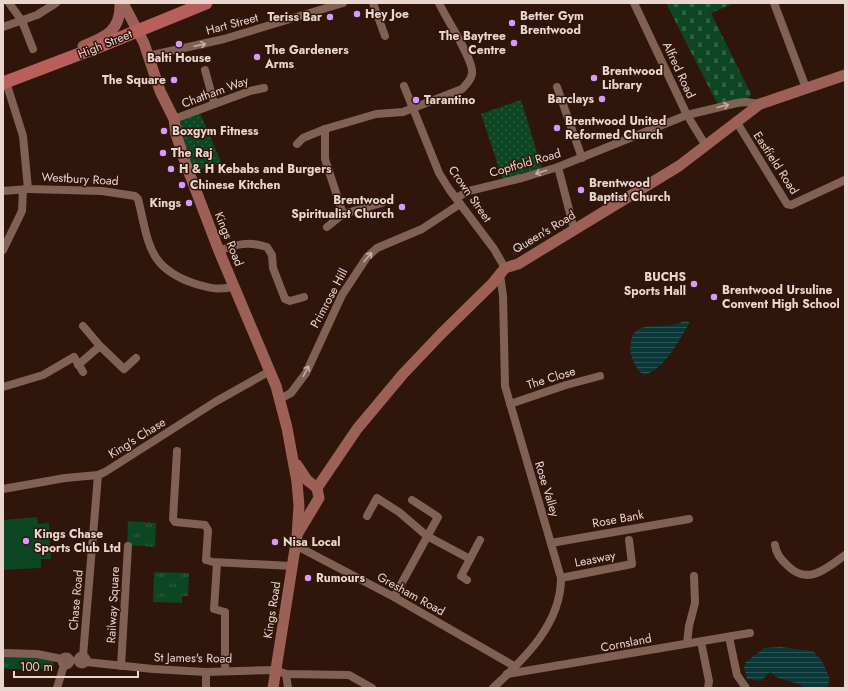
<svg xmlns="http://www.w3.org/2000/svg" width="848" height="691" font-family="Jost,sans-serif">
<defs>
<pattern id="grass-tufts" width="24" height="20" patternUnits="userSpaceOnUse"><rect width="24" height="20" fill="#0d4622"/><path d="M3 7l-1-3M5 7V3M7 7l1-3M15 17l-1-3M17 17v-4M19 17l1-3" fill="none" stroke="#306041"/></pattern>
<pattern id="cemetery-stones" width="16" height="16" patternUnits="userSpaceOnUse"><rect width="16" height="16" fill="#0d4622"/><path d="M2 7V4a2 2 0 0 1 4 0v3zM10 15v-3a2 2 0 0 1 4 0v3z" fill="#306041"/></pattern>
<pattern id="park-dots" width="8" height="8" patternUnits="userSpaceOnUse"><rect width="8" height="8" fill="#0d4622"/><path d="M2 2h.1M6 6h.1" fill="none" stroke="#306041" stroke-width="1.8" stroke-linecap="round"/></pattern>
<pattern id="water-rules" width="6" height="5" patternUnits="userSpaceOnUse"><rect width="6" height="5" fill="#0a3738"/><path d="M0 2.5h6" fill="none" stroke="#2e5354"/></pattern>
</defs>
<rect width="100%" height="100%" fill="#30150b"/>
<!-- grass -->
<g fill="url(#grass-tufts)">
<polygon points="128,521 156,523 155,547 127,545"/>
<polygon points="154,572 189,573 188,596 182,596 182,603 153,602"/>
<polygon points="3,653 52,657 54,669 3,669"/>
</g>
<!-- cemetery -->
<polygon fill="url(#cemetery-stones)" points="666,3 735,3 711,13 751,94 746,102 719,107"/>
<!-- park -->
<g fill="url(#park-dots)">
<polygon points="521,100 543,172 504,183 481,114"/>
<polygon points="198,108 221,162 189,174 179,122"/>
</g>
<!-- garden -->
<polygon fill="#0d4622" points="37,517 38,524 49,523 51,559 41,559 41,568 3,570 3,520"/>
<!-- water -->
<g fill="url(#water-rules)">
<path d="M 686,321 L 689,322 L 689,324 C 678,342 665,369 644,375 C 637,371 633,362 631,354 C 627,320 651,328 671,325 C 676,324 681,322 686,321 Z"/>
<polygon points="780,647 813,651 822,661 830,679 827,688 805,688 799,684 778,678 770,672 761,681 747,679 744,668 746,662 764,648"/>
</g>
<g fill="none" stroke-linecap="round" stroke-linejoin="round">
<!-- street -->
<g stroke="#816154" stroke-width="8">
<polyline points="9,3 22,21 33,49"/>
<polyline points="373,3 385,36"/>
<polyline points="634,3 687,115 706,146"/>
<polyline points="774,3 806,88"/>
<polyline points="3,27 37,15 56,3"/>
<polyline points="148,56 224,39 343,3"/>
<polyline points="205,70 214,103"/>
<path d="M 6,82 L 23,136 L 28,189 L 102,191 L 135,196 L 138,199 C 149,243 147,268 196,284 C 209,288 221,291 235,286"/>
<polyline points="404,86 439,173 449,189 494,249 505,268"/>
<polyline points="557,87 582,158"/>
<polyline points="174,119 250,91 264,88"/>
<polyline points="736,121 787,204 791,205 845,180"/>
<polyline points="325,129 325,159 343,214"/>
<path d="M 297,144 L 303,138 L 325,129 L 376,114 L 403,112 L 462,89 C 466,85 471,80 472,74 C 475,61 445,17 439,3"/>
<polyline points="558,167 574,229"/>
<polyline points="3,191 28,189"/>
<polyline points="456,198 469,191 522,178 558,167 687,115 737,103 746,102 760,104"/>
<polyline points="327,227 343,214 382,203"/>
<polyline points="3,250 22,211 23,190"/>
<path d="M 219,251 C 236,244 249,241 267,247 L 272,255 L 273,268 L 285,299 L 290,301 L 304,297"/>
<polyline points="83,326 100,346"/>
<polyline points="78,365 100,346 124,369 136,358"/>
<polyline points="3,387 43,375 74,357 83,372"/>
<polyline points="280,399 291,393 306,373 342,295 367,257 377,248 422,229 460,204"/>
<polyline points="510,404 566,385 600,376"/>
<polyline points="177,451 173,519 175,522 205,525 208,530 206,560 213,562 291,566"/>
<polyline points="3,489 65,478 98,475 105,472 215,402 270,371"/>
<polyline points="367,516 377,498 399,512 427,536 470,559 480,540"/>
<polyline points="551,543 689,519"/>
<polyline points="295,545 394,597 514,666"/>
<path d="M 775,545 C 776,554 781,560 788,566 C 808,586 827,568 845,555"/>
<polyline points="217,563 214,609 225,612 225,671"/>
<polyline points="561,578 632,564 629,540"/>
<polyline points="467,580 461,576 470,559"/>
<polyline points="394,597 438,517 412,500"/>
<polyline points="729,637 737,675 746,688"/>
<polyline points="701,642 709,681 708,688"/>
<polyline points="687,643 689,626 695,603 694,576"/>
<polyline points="3,653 37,654 62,659"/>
<circle cx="82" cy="660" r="4.5"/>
<polyline points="83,656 98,475"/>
<circle cx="66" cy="661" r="4.5"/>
<polyline points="86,662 153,669 206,672 275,670 286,674 349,675 372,688"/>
<polyline points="121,666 128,546"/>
<polyline points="206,672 206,688"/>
<polyline points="286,674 288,688"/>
<polyline points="507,674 750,633"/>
<polyline points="57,688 64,665"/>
<path d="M 493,688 C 525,658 561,624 561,578 L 505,386 L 503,296 L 500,274"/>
</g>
<!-- secondary -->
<g stroke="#9d6057" stroke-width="11">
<polyline points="123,3 144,43 160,91 174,119 176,134 185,162 219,251 276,386 287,428 297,482 299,506 297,536 273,688"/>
<path d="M 83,46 C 106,37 121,31 120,3"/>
<polyline points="297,465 307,480 317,488 319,498 298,533"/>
<polyline points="317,488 357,429 403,374 442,333 492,284 505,268 518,264 679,166 760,104 845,75"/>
</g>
<!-- primary -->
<polyline stroke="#b95f59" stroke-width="13" points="3,83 103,45 206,3"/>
</g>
<!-- one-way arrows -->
<defs><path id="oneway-shaft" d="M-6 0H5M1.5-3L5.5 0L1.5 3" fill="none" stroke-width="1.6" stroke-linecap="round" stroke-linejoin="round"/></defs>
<g stroke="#c5ada4">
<use href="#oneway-shaft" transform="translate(200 45) rotate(-12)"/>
<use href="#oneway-shaft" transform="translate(723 106) rotate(-14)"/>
<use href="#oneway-shaft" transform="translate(541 172) rotate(162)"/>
<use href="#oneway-shaft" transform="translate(368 257) rotate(-49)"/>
<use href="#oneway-shaft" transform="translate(306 371) rotate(-62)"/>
</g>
<!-- markers -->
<g fill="#d59bfa" stroke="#30150b" stroke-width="1.5">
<circle cx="357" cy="14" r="4"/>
<circle cx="330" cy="17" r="4"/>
<circle cx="512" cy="23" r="4"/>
<circle cx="514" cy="43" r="4"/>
<circle cx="179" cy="44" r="4"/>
<circle cx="257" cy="57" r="4"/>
<circle cx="594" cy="78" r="4"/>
<circle cx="174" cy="80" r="4"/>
<circle cx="602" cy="99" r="4"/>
<circle cx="416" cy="100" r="4"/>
<circle cx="557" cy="128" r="4"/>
<circle cx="164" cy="131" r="4"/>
<circle cx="163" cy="153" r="4"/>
<circle cx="171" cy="169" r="4"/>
<circle cx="182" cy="185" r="4"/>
<circle cx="581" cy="190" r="4"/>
<circle cx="189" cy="203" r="4"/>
<circle cx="402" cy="207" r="4"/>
<circle cx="694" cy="284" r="4"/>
<circle cx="714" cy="297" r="4"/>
<circle cx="26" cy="541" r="4"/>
<circle cx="275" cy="542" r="4"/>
<circle cx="308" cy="578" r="4"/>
</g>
<g text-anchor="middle" stroke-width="3" stroke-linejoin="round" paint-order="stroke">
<!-- poi labels -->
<g font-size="12" font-weight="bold" fill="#e9d6cf" stroke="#30150b" text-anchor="start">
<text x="365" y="18">Hey Joe</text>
<text x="520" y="20">Better Gym<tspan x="520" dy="14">Brentwood</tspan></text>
<text x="322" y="21" text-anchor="end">Teriss Bar</text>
<text x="506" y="40" text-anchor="end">The Baytree<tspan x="506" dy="14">Centre</tspan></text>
<text x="265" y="54">The Gardeners<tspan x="265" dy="14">Arms</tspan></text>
<text x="179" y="62" text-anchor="middle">Balti House</text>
<text x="602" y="75">Brentwood<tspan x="602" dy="14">Library</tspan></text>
<text x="166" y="84" text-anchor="end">The Square</text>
<text x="594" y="103" text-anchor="end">Barclays</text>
<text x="424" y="104">Tarantino</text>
<text x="565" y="125">Brentwood United<tspan x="565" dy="14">Reformed Church</tspan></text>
<text x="172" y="135">Boxgym Fitness</text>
<text x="171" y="157">The Raj</text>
<text x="179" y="173">H &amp; H Kebabs and Burgers</text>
<text x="589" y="187">Brentwood<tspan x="589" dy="14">Baptist Church</tspan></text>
<text x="190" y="189">Chinese Kitchen</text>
<text x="394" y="204" text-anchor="end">Brentwood<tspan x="394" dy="14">Spiritualist Church</tspan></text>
<text x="181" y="207" text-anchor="end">Kings</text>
<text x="686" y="281" text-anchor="end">BUCHS<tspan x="686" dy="14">Sports Hall</tspan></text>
<text x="722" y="294">Brentwood Ursuline<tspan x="722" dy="14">Convent High School</tspan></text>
<text x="34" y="538">Kings Chase<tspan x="34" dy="14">Sports Club Ltd</tspan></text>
<text x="283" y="546">Nisa Local</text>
<text x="316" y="582">Rumours</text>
</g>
<!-- street labels -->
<g font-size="12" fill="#e9d6cf" stroke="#30150b">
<text transform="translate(232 24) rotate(-15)" y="4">Hart Street</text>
<text transform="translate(105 44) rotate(-22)" y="4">High Street</text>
<text transform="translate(679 70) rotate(65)" y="4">Alfred Road</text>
<text transform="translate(215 92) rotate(-20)" y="4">Chatham Way</text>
<text transform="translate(525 163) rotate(-16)" y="4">Coptfold Road</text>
<text transform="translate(776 163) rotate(57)" y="4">Eastfield Road</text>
<text transform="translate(80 179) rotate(3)" y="4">Westbury Road</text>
<text transform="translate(470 194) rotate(55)" y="4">Crown Street</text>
<text transform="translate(544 232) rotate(-31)" y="4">Queen's Road</text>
<text transform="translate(229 239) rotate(68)" y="4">Kings Road</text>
<text transform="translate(329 298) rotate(-62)" y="4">Primrose Hill</text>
<text transform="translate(551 378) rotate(-17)" y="4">The Close</text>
<text transform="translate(137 438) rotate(-32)" y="4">King's Chase</text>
<text transform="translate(547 489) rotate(73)" y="4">Rose Valley</text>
<text transform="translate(618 519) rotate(-10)" y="4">Rose Bank</text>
<text transform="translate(595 559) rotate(-11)" y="4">Leasway</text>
<text transform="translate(411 594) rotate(29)" y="4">Gresham Road</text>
<text transform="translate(76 600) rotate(-85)" y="4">Chase Road</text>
<text transform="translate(113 605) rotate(-87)" y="4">Railway Square</text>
<text transform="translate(272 610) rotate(-81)" y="4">Kings Road</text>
<text transform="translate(626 643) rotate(-11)" y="4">Cornsland</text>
<text transform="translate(193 658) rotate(1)" y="4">St James's Road</text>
</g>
</g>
<!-- border -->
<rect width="848" height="691" fill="none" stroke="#e9d6cf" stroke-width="8"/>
<!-- scale -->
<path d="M14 671v6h124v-6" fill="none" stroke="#e9d6cf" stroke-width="2"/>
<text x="20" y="671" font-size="12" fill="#e9d6cf" stroke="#30150b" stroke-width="3" paint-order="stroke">100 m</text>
</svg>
